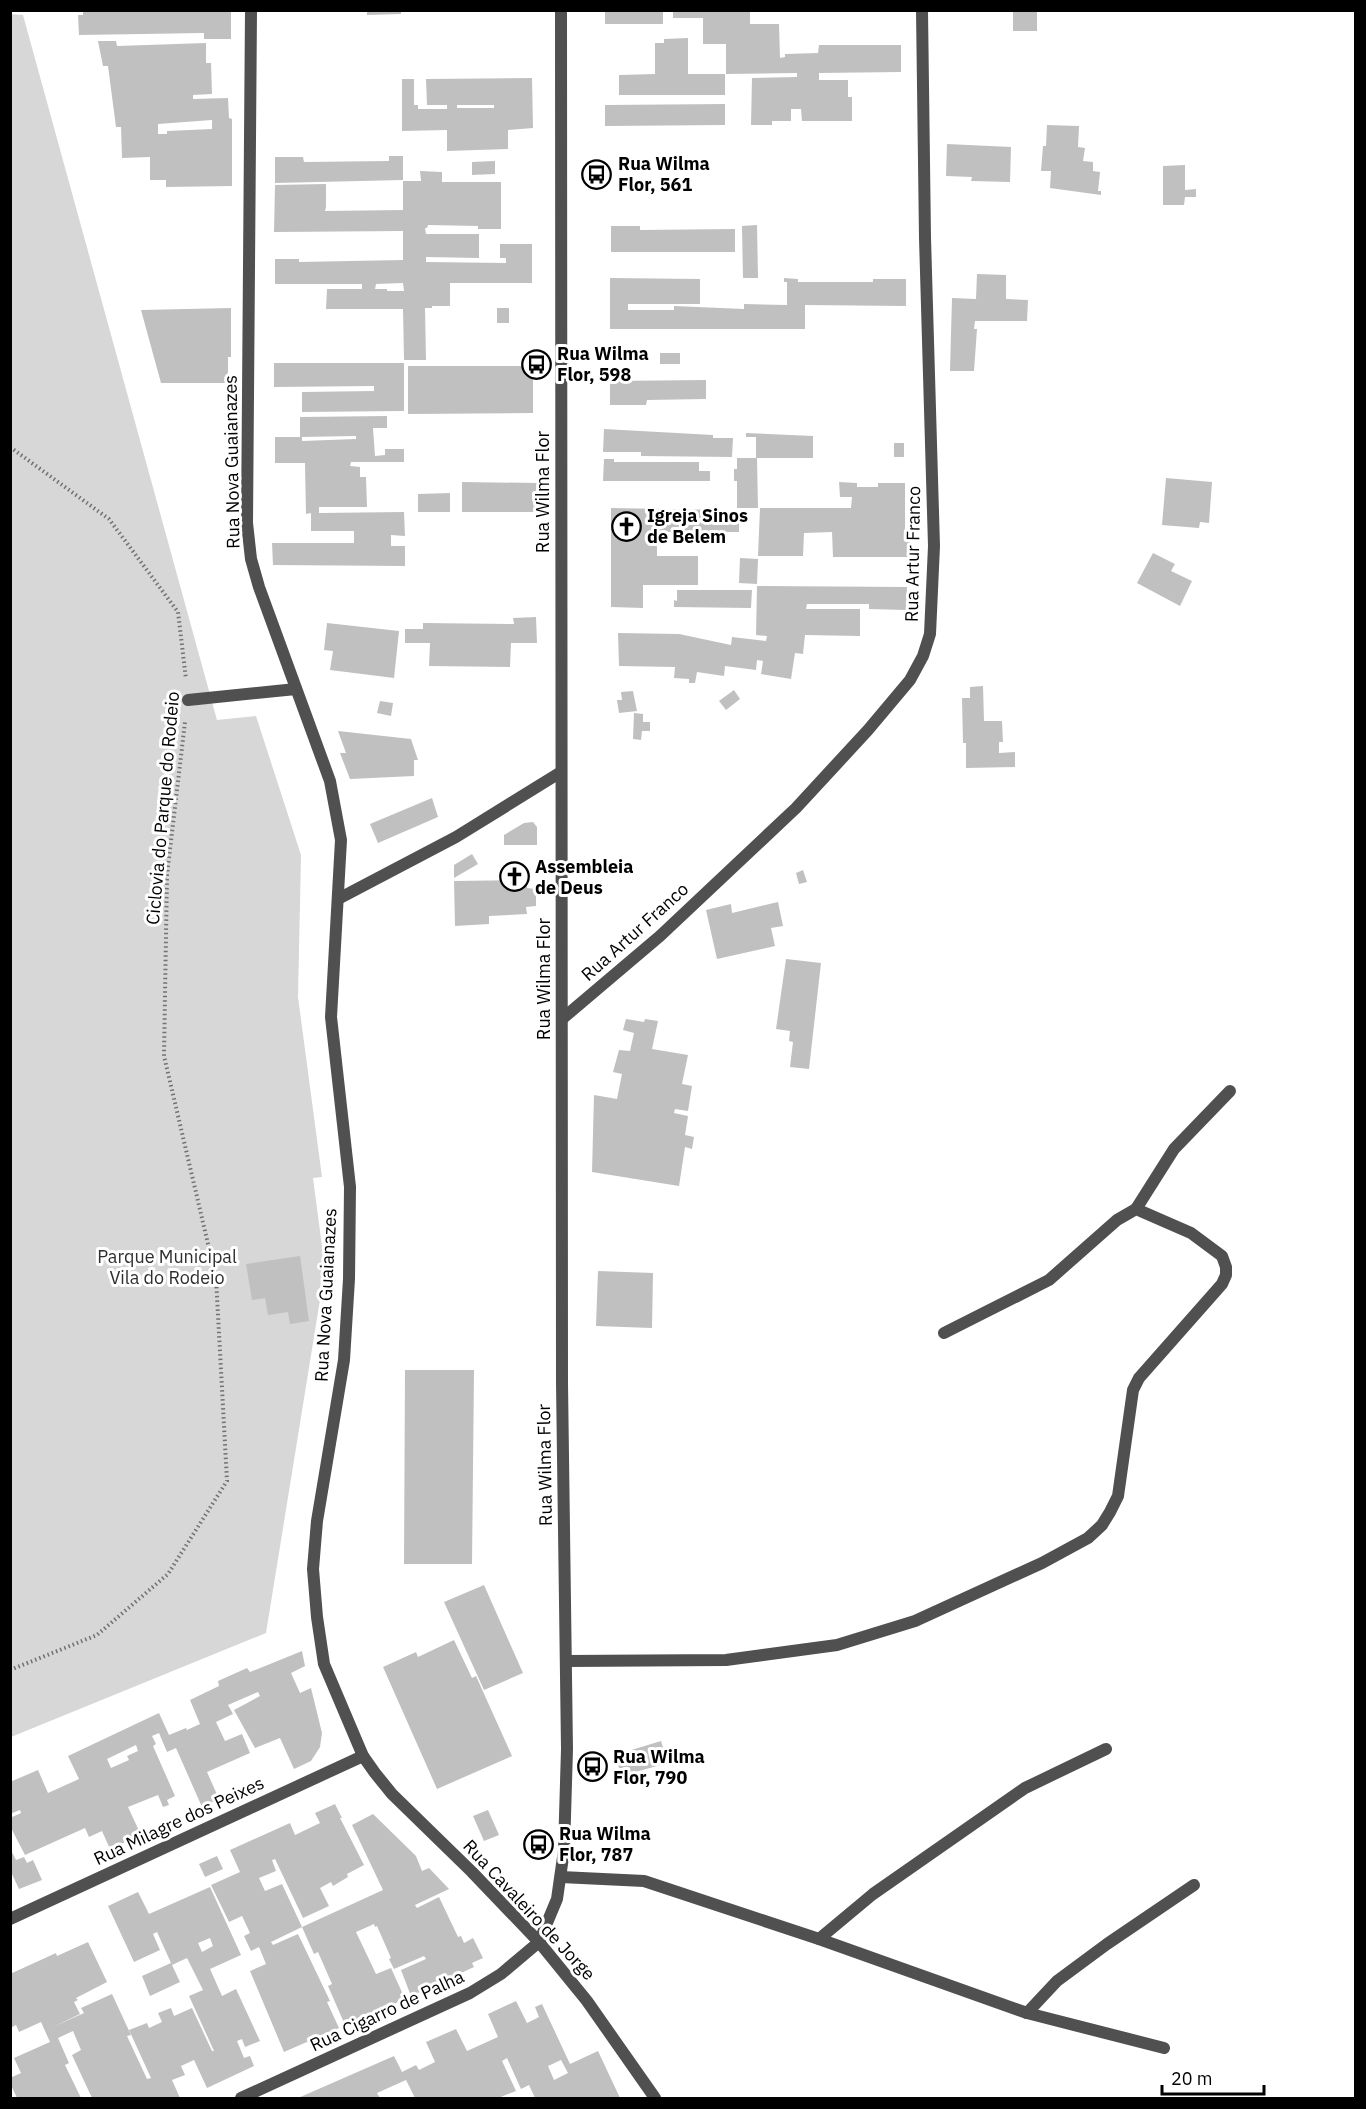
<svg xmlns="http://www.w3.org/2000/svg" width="1366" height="2109" font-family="'IBM Plex Sans',sans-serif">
<rect width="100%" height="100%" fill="#fff"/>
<!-- green -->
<polygon fill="#d7d7d7" points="10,14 23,15 217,720 256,716 301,855 298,997 322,1177 313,1178 325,1269 266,1633 11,1737"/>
<!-- building -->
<g fill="#c0c0c0" fill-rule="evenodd">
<polygon points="83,10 231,10 231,39 204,39 204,33 79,35 78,15 83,15"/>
<polygon points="367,10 401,10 401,14 367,15"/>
<rect x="605" y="10" width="58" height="14"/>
<polygon points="673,10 750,10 750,24 779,24 780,58 785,57 785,54 818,53 819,45 901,45 901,72 819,73 819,80 848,80 848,97 852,97 852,121 802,121 801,109 791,109 791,121 772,121 772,125 751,125 752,78 797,77 797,73 726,74 726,44 703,44 703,18 673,18"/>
<rect x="1013" y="10" width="24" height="21"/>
<polygon points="688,38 688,74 725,74 725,95 619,95 619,75 655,74 655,43 664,43 664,39"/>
<path d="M 98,41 L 116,41 L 117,46 L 206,43 L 206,63 L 211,63 L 212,94 L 193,95 L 193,99 L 228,98 L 229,118 L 232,119 L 232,186 L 166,187 L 166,180 L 150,180 L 150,157 L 122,158 L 121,127 L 116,127 L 108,66 L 103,66 ZM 212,120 L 212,129 L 167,131 L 167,134 L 158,134 L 158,124 Z"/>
<path d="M 532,78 L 533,128 L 508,130 L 508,149 L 447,151 L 447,130 L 402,131 L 402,79 L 414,79 L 414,105 L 418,105 L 418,109 L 447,109 L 447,105 L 427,105 L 426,79 ZM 457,105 L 494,105 L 494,108 L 457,108 Z"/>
<polygon points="725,104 725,125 605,126 605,105"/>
<polygon points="1047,125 1079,126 1078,147 1085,148 1083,161 1093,162 1093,171 1100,172 1098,191 1101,191 1101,195 1050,188 1051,171 1041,171 1043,146 1046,146"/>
<polygon points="947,144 1011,147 1010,182 971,181 972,177 946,176"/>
<polygon points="389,156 403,156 403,180 275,183 275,157 303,157 304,162 389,161"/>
<polygon points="495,161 495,174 472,175 472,162"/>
<polygon points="1185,165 1185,190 1196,189 1196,197 1185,197 1184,205 1163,205 1163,166"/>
<path d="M 420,171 L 442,172 L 442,182 L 501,182 L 501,229 L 478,229 L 478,226 L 428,225 L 427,228 L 425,228 L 426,234 L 479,234 L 479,258 L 426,257 L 426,262 L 506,263 L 506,258 L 500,258 L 500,244 L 532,244 L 532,283 L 450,283 L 450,306 L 432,306 L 432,308 L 425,308 L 426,360 L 404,360 L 403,309 L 326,309 L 327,289 L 362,289 L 362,284 L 275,284 L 275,259 L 299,259 L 299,262 L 403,260 L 403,231 L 274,232 L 275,185 L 326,184 L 326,207 L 325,211 L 403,210 L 403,181 L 421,181 ZM 403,283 L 404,291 L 387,291 L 387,289 L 375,289 L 376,284 Z"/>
<polygon points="757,225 758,278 743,278 742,226"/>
<polygon points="611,226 640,226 640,230 735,229 735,252 611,252"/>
<polygon points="977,274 1006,275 1006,299 1028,300 1027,321 975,321 974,329 977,329 974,371 950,371 952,298 976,299"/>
<polygon points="610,278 700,279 700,304 628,304 628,310 674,310 674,306 744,309 744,304 787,305 787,282 784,282 784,278 798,279 798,282 873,282 873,279 906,279 906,306 805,305 805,329 610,329"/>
<polygon points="231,308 231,357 228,357 228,383 161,383 141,310"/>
<rect x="497" y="308" width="12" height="15"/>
<rect x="660" y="353" width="20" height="11"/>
<polygon points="274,363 404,363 404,411 302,412 302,392 374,391 374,386 274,387"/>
<polygon points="408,366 533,366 533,413 408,414"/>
<polygon points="706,380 706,399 647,400 646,405 610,405 610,381"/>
<polygon points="387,416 387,428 373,428 375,456 385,455 385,449 404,449 404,462 351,462 350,466 360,467 360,477 366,477 367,507 319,507 319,513 404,512 405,536 391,535 391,546 405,546 405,566 273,565 272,543 354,543 354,531 311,531 311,513 306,514 305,463 275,463 275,437 302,437 302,441 356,439 356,436 300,437 300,417"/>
<polygon points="604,429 713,435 713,438 733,438 732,457 641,456 641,452 603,452"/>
<polygon points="746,433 813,436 813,458 756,458 756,437 746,437"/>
<rect x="894" y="443" width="10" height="14"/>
<polygon points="737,458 757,458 758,508 737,508 737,481 734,481 734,469 737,469"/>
<polygon points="604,459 614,459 614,462 699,462 699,471 710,471 710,481 603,481"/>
<polygon points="1166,478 1212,482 1209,523 1200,522 1199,528 1162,525"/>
<polygon points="462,482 538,483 538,512 462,512"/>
<polygon points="839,482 857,483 857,487 878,487 878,483 905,483 905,533 910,532 910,557 833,557 832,532 804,533 803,556 758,556 760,508 851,508 852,497 840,497"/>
<polygon points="450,493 450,512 418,512 418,494"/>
<polygon points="611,508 722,510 722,514 739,514 739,532 657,532 657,556 698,556 698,585 643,585 643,608 611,607"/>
<polygon points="1153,553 1175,564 1171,571 1192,581 1180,606 1137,583"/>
<polygon points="740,558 758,559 757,584 739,583"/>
<polygon points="757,586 907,587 906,610 869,609 869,604 807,604 806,609 860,609 860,636 805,635 803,654 795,653 791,679 761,674 763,661 757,660 756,670 725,666 724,676 697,672 695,683 689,683 689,679 674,678 675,667 619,666 618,633 679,634 731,645 732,637 766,641 767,636 756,635"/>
<polygon points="677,590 752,590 751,608 674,607 674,600 677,601"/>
<polygon points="536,617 537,643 511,643 510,667 429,666 430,643 405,643 405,629 423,629 423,623 514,624 513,618"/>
<polygon points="327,623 399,631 394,678 330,670 333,651 324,650"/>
<polygon points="983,686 984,721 1002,721 1003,742 999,742 999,753 1015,752 1015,767 966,768 966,743 963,743 962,698 970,698 970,687"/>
<polygon points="734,690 740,699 726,710 719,701"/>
<polygon points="633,691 637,711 619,713 617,700 622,700 621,692"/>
<polygon points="380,701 393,703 391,716 377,713"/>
<polygon points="634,713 643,714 643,722 650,722 650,731 642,731 641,740 633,739"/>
<polygon points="338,731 411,739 418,760 414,760 414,776 350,779 340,753 346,753"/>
<polygon points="432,798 438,817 378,843 370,824"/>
<polygon points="533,822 537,827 537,845 504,845 504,835 524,823"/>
<polygon points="472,854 478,864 454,878 454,865"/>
<polygon points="803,870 807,882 799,884 796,873"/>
<polygon points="527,880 527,888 536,889 536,906 526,907 527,914 489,916 489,924 455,926 454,881"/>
<polygon points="778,902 783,926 771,928 775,946 717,959 706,910 731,904 732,913"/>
<polygon points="786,959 821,963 809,1069 790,1067 793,1042 789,1041 790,1031 776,1029"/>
<polygon points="626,1019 644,1022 645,1019 658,1021 652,1049 688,1055 682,1084 692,1086 688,1111 675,1109 674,1113 688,1116 685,1135 694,1137 692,1149 685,1147 679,1186 592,1172 594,1095 617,1099 622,1074 613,1072 619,1050 630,1051 634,1033 623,1030"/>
<polygon points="300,1256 309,1321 290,1324 288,1312 268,1315 265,1298 252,1300 246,1264"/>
<polygon points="598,1271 653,1273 652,1328 596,1326"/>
<polygon points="405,1370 474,1370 472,1564 404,1564"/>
<polygon points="484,1585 523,1673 484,1690 444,1602"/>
<polygon points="454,1640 472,1678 476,1676 512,1756 437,1789 383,1667 416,1652 418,1657"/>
<path d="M 302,1651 L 305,1666 L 291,1673 L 300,1693 L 311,1688 L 322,1733 L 320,1747 L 311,1761 L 294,1769 L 280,1738 L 255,1748 L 234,1710 L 260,1696 L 258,1692 L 228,1705 L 233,1714 L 216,1722 L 225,1741 L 242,1734 L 250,1753 L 207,1772 L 219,1799 L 202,1807 L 176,1748 L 167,1752 L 159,1733 L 152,1736 L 156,1744 L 153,1746 L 175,1796 L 167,1800 L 169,1805 L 163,1807 L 158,1795 L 128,1807 L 141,1835 L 110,1849 L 102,1831 L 89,1837 L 85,1828 L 25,1855 L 10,1826 L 10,1818 L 21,1813 L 20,1810 L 10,1814 L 10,1782 L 38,1770 L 48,1793 L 79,1779 L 68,1756 L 159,1713 L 169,1735 L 186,1728 L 187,1730 L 200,1724 L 190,1700 L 219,1686 L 218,1681 L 247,1668 L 250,1672 ZM 136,1745 L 138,1751 L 127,1756 L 129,1760 L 111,1768 L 107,1759 Z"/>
<polygon points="661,1741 668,1763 628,1774 629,1779 623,1781 615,1755"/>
<polygon points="335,1804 342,1818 340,1818 364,1865 347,1874 348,1877 333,1886 331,1882 320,1888 329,1906 303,1918 275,1859 272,1860 276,1871 259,1878 265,1891 282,1884 302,1927 271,1942 273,1945 298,1934 330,2001 327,2002 339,2028 284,2052 250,1971 266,1964 259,1947 251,1951 244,1936 250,1933 242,1916 229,1922 211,1885 240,1872 230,1850 290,1823 295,1835 320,1823 315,1813"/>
<polygon points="488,1810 499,1835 484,1841 473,1816"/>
<polygon points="373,1814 416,1856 422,1871 429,1868 449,1889 415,1905 417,1908 439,1897 458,1937 461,1936 464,1943 473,1938 483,1958 472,1963 474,1967 411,1996 401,1970 426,1959 424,1956 394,1969 389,1959 391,1958 377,1926 375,1927 374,1924 356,1932 376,1974 391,1968 405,1999 345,2025 328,1986 332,1984 318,1952 314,1954 302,1927 383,1890 352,1825"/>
<polygon points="10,1848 16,1860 24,1857 27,1863 33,1860 42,1880 19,1889 10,1870"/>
<polygon points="217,1856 223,1869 205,1877 199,1864"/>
<path d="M 210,1887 L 241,1955 L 210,1969 L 222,1996 L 236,1989 L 260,2041 L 245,2047 L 242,2039 L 237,2041 L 244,2058 L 250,2056 L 254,2066 L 207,2088 L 194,2060 L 181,2066 L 185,2075 L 172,2080 L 180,2098 L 92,2098 L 72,2055 L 81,2050 L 73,2031 L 58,2038 L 69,2063 L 65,2065 L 81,2098 L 17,2098 L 10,2083 L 10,2078 L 21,2073 L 14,2058 L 50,2042 L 41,2022 L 19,2032 L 16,2025 L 10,2028 L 10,1974 L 56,1953 L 57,1956 L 88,1942 L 107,1982 L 76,1998 L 78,2000 L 74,2002 L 80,2014 L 53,2027 L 84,2013 L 81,2008 L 112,1994 L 131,2035 L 127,2036 L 147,2079 L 151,2078 L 129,2030 L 147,2023 L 149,2028 L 162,2022 L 158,2013 L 171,2008 L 174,2016 L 192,2008 L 212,2051 L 214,2051 L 189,1996 L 203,1990 L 187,1958 L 172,1965 L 180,1982 L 150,1996 L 142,1976 L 171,1963 L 157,1932 L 153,1934 L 160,1950 L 134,1962 L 108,1906 L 138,1892 L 149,1914 ZM 210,1938 L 213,1946 L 202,1952 L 198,1943 Z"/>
<path d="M 516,2001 L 527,2023 L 539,2017 L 535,2007 L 542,2004 L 570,2064 L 598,2051 L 620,2098 L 535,2098 L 529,2085 L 521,2089 L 507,2058 L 502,2061 L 516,2091 L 498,2098 L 415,2098 L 406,2080 L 377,2093 L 380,2098 L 298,2098 L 394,2056 L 402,2072 L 416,2065 L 419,2070 L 435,2062 L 426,2042 L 456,2029 L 467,2051 L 498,2037 L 488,2014 ZM 561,2060 L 568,2073 L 554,2080 L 548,2066 Z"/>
</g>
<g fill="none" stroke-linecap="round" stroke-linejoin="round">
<!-- path -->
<g stroke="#727272" stroke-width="4" stroke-dasharray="1.5 3" stroke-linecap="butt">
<polyline points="10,447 109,519 178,612 186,679"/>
<polyline points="10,1670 97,1635 168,1574 227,1481 216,1278 164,1056 167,875 185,722"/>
</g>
<!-- minor -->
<g stroke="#505050" stroke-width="12">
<polyline points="251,10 247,523 251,559 259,587 330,781 341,840 331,1017 350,1187 349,1279 344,1360 317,1521 313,1569 317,1617 324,1664 363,1756 375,1773 392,1794 472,1872 539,1942 587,2001 655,2098"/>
<polyline points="188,700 296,689"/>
<polyline points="338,899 456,837 561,772"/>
<polyline points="562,1019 660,936 796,808 868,730 910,680 923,656 930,634 934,546 925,238 922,10"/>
<polyline points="1136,1209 1174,1149 1230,1091"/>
<polyline points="566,1661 726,1660 837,1645 915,1621 1042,1563 1088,1538 1102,1525 1110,1512 1118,1496 1133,1390 1139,1378 1222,1284 1226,1275 1226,1267 1222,1256 1191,1233 1136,1209 1117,1220 1049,1280 944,1333"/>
<polyline points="561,1877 644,1881 819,1939 1027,2013 1164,2048"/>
<polyline points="10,1919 363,1756"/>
<polyline points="819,1939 873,1894 1025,1788 1106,1749"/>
<polyline points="1027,2013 1057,1981 1107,1944 1194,1885"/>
<polyline points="241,2098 470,1993 501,1974 539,1942 557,1899 564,1850 567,1749 562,1383 561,10"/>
</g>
</g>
<!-- icons -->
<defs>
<symbol id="bus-ring" viewBox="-11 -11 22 22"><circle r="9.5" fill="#fff" stroke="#000" stroke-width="1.5"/><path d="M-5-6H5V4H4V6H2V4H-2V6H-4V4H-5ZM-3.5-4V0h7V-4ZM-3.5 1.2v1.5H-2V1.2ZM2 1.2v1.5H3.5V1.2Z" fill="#000"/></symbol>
<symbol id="church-ring" viewBox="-11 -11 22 22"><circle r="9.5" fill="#fff" stroke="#000" stroke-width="1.5"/><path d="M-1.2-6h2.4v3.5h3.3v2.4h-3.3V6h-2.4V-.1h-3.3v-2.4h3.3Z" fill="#000"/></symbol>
</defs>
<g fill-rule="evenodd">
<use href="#bus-ring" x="580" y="158" width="33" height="33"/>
<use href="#bus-ring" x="520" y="348" width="33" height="33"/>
<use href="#church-ring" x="610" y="510" width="33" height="33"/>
<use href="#church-ring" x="498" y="860" width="33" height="33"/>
<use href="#bus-ring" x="576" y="1750" width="33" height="33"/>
<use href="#bus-ring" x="522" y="1828" width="33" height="33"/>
</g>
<g text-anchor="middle" stroke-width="6" stroke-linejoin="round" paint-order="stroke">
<!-- poi labels -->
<g font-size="18" font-weight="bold" fill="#000" stroke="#fff" text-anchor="start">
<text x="618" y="170">Rua Wilma<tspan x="618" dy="21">Flor, 561</tspan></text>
<text x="557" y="360">Rua Wilma<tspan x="557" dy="21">Flor, 598</tspan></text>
<text x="647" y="522">Igreja Sinos<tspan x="647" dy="21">de Belem</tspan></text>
<text x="535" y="873">Assembleia<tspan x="535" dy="21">de Deus</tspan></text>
<text x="613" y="1763">Rua Wilma<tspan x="613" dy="21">Flor, 790</tspan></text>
<text x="559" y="1840">Rua Wilma<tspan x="559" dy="21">Flor, 787</tspan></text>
</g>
<!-- street labels -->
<g font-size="18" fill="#000" stroke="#fff">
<text transform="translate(232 462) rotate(-91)" y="6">Rua Nova Guaianazes</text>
<text transform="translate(543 492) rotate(-90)" y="6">Rua Wilma Flor</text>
<text transform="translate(913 554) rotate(-89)" y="6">Rua Artur Franco</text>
<text transform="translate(163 808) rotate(-85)" y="6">Ciclovia do Parque do Rodeio</text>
<text transform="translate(635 932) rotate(-42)" y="6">Rua Artur Franco</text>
<text transform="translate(544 979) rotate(-90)" y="6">Rua Wilma Flor</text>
<text transform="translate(326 1295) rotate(-87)" y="6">Rua Nova Guaianazes</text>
<text transform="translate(545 1465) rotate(-91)" y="6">Rua Wilma Flor</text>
<text transform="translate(179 1821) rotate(-25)" y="6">Rua Milagre dos Peixes</text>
<text transform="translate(529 1910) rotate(47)" y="6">Rua Cavaleiro de Jorge</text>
<text transform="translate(387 2011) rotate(-25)" y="6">Rua Cigarro de Palha</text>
</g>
<!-- park labels -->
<g font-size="18" fill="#2e2e2e" stroke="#fff">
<text x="167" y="1263">Parque Municipal<tspan x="167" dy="21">Vila do Rodeio</tspan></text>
</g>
</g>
<!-- border -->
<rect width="1366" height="2109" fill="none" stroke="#000000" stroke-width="24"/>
<!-- scale -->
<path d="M1162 2085v9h102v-9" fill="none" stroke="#000000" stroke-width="3"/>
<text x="1171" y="2085" font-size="18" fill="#000000" stroke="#ffffff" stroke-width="4.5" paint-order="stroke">20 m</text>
</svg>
